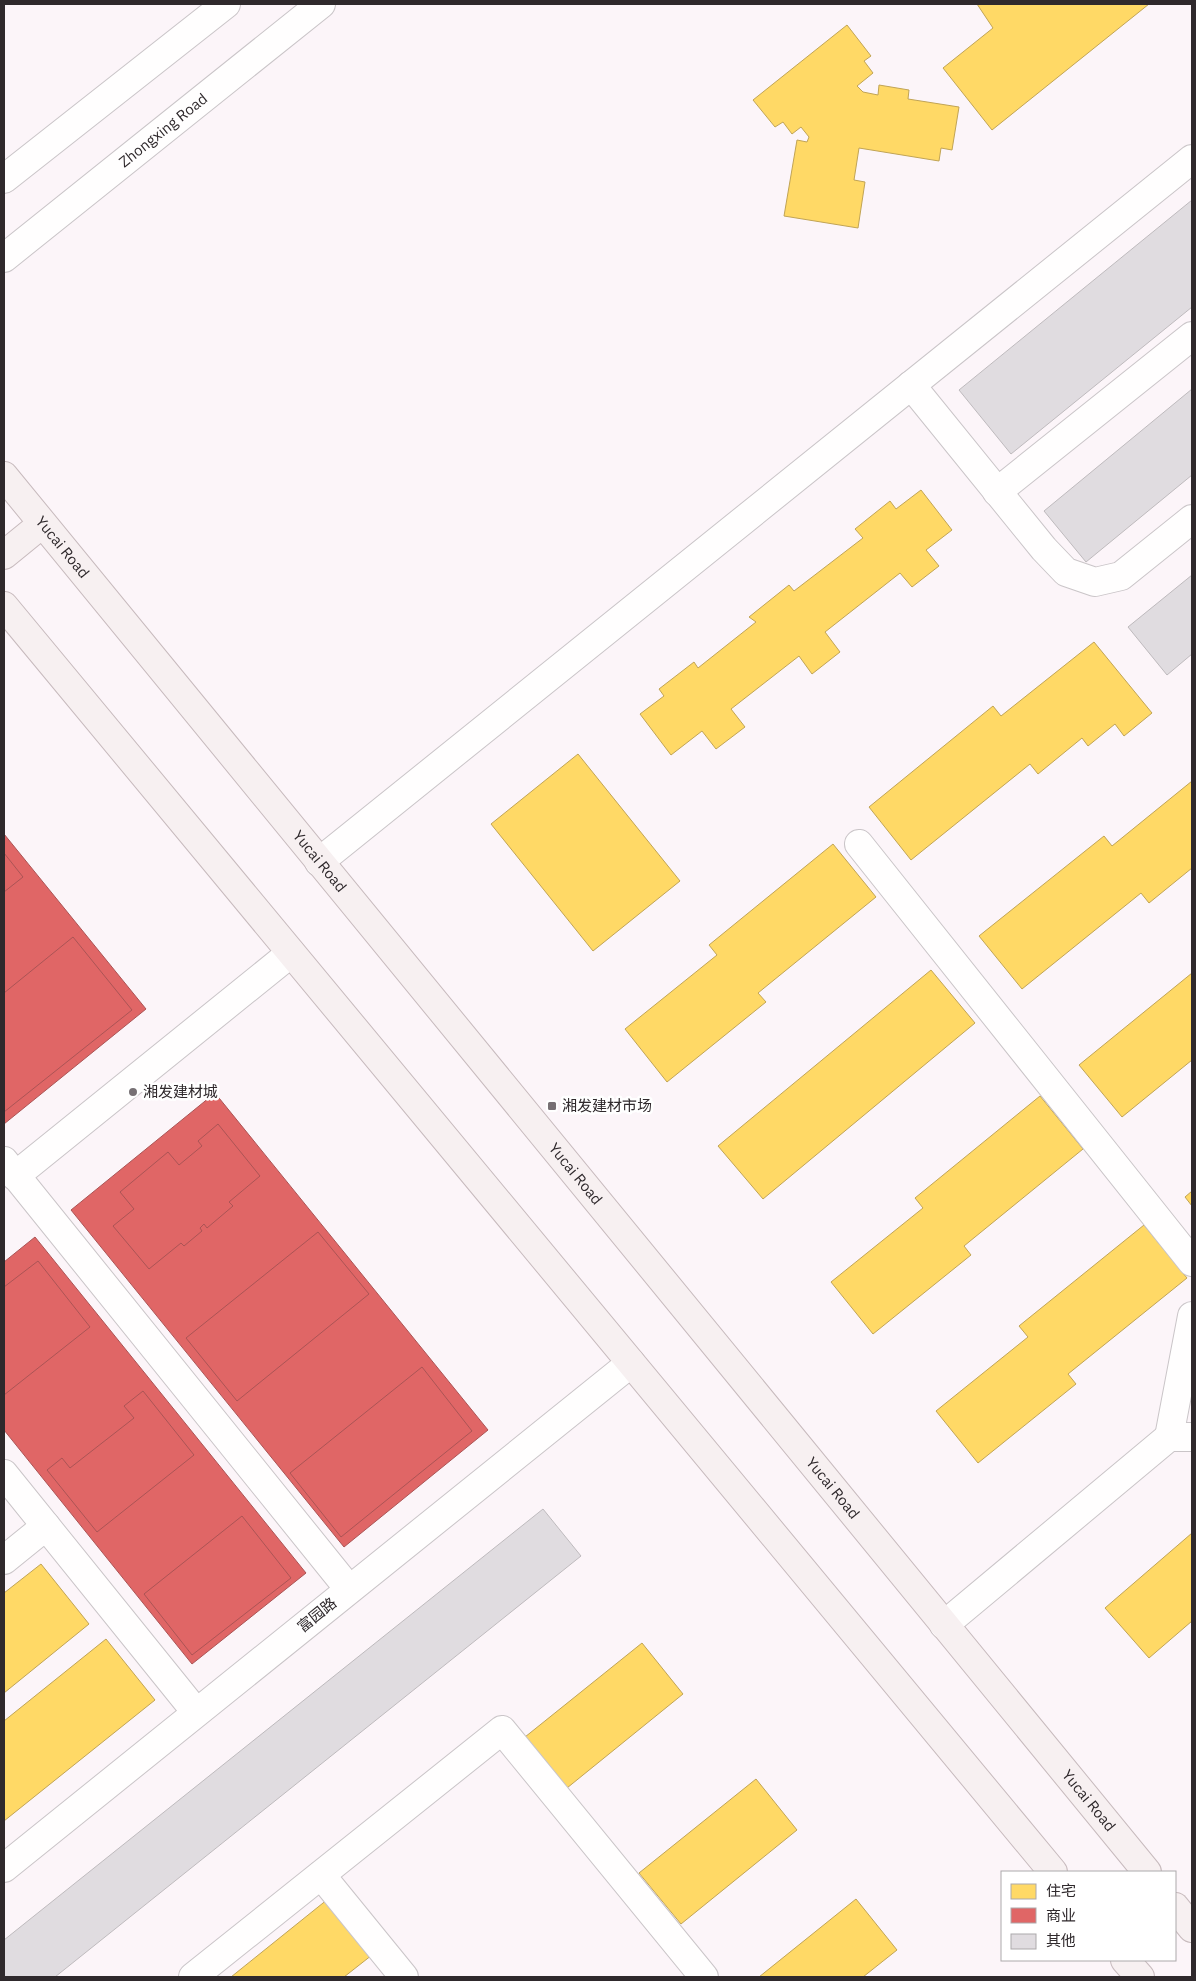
<svg xmlns="http://www.w3.org/2000/svg" width="1196" height="1981" font-family="'IBM Plex Sans','Noto Sans SC',sans-serif">
<rect width="100%" height="100%" fill="#fcf5f9"/>
<!-- homes -->
<g fill="#ffd966" stroke="#c1a455">
<polygon points="977,4 1149,4 992,130 943,68 993,28"/>
<polygon points="847,25 871,56 864,61 873,73 857,86 863,92 878,95 879,85 909,90 908,99 959,107 952,150 941,148 939,161 859,148 854,180 865,182 858,228 784,216 797,140 807,142 809,137 801,127 792,134 783,122 775,127 753,100"/>
<polygon points="921,490 952,530 926,550 939,566 912,587 900,573 825,632 840,652 812,674 799,656 731,709 745,727 716,749 702,731 671,755 640,714 664,696 659,689 694,662 698,668 756,622 749,617 789,585 794,591 863,538 855,529 890,501 896,509"/>
<polygon points="1094,642 1152,713 1124,736 1115,724 1088,746 1082,738 1038,774 1030,764 911,860 869,807 993,706 1001,716"/>
<polygon points="578,754 680,881 593,951 491,824"/>
<polygon points="1192,781 1192,868 1149,903 1141,893 1022,989 979,936 1104,836 1112,846"/>
<polygon points="833,844 876,897 758,993 766,1002 667,1082 625,1029 717,955 709,945"/>
<polygon points="931,970 975,1023 763,1199 718,1146"/>
<polygon points="1192,973 1192,1060 1122,1117 1079,1065"/>
<polygon points="1040,1096 1083,1149 964,1246 971,1255 873,1334 831,1282 923,1208 915,1198"/>
<polygon points="1192,1191 1192,1206 1185,1197"/>
<polygon points="1144,1225 1187,1278 1068,1374 1076,1384 978,1463 936,1411 1028,1337 1019,1326"/>
<polygon points="1192,1533 1192,1621 1149,1658 1105,1608"/>
<polygon points="41,1564 89,1624 4,1693 4,1593"/>
<polygon points="106,1639 155,1700 4,1821 4,1721"/>
<polygon points="642,1643 683,1694 567,1788 525,1737"/>
<polygon points="756,1779 797,1830 681,1924 639,1873"/>
<polygon points="328,1899 372,1955 344,1977 231,1977"/>
<polygon points="856,1899 897,1950 863,1977 759,1977"/>
</g>
<!-- shops -->
<g fill="#e06666" stroke="#ab5455">
<polygon points="4,834 146,1009 4,1124"/>
<polygon points="4,853 23,877 4,892"/>
<polygon points="73,937 132,1010 4,1112 4,993"/>
<polygon points="215,1093 488,1430 344,1547 71,1210"/>
<polygon points="218,1124 260,1176 229,1202 233,1206 207,1228 204,1224 200,1228 202,1231 184,1246 181,1243 149,1269 113,1226 134,1209 120,1192 168,1152 179,1165 202,1146 198,1141"/>
<polygon points="318,1232 369,1294 237,1401 186,1338"/>
<polygon points="35,1237 306,1573 192,1664 4,1430 4,1262"/>
<polygon points="38,1261 90,1327 4,1395 4,1287"/>
<polygon points="422,1367 472,1431 341,1537 290,1473"/>
<polygon points="143,1391 194,1455 97,1532 47,1470 62,1458 70,1468 134,1418 124,1406"/>
<polygon points="242,1516 291,1578 192,1655 144,1594"/>
</g>
<!-- building -->
<g fill="#e0dce0" stroke="#bebabd">
<polygon points="1192,200 1192,307 1011,454 959,390"/>
<polygon points="1192,389 1192,475 1086,562 1044,511"/>
<polygon points="1192,575 1192,654 1167,675 1128,627"/>
<polygon points="543,1509 581,1556 55,1977 4,1977 4,1940"/>
</g>
<g fill="none" stroke-linecap="round" stroke-linejoin="round">
<defs>
<g id="minor">
<polyline points="4,179 226,4"/>
<path id="s1" d="M 4,258 L 321,4"/>
<polyline points="911,385 1044,549 1066,572 1095,582 1121,576 1192,519"/>
<polyline points="997,492 1192,336"/>
<polyline points="859,844 1192,1262"/>
<polyline points="319,862 1192,159"/>
<polyline points="4,1161 349,1589"/>
<polyline points="15,1176 291,953"/>
<polyline points="1169,1437 1192,1316"/>
<polyline points="4,1474 196,1712"/>
<polyline points="4,1560 46,1526"/>
<polyline points="944,1625 1169,1437 1192,1437"/>
<polyline points="4,1868 631,1363"/>
<polyline points="321,1875 404,1977"/>
<polyline points="193,1977 502,1730 704,1977"/>
</g>
<g id="major">
<path id="s2" d="M 4,476 L 1147,1872"/>
<polyline points="4,555 42,524"/>
<polyline points="4,606 1053,1872"/>
<polyline points="1175,1907 1192,1928"/>
<polyline points="1125,1960 1140,1977"/>
</g>
</defs>
<!-- minor casing -->
<use href="#minor" stroke="#cac5c8" stroke-width="30"/>
<!-- major casing -->
<use href="#major" stroke="#c7babd" stroke-width="30"/>
<!-- minor -->
<use href="#minor" stroke="#fffefe" stroke-width="28"/>
<!-- major -->
<use href="#major" stroke="#f7f0f1" stroke-width="28"/>
</g>
<!-- markers -->
<g fill="#777074" stroke="#fff" stroke-width="2">
<circle cx="133" cy="1092" r="5"/>
<rect x="547" y="1101" width="10" height="10" rx="2.5"/>
</g>
<g text-anchor="middle" stroke-width="5" stroke-linejoin="round" paint-order="stroke">
<!-- street labels -->
<g font-size="15" fill="#2f292c" stroke="#fff">
<text dy="5" stroke="none"><textPath href="#s1" startOffset="204">Zhongxing Road</textPath></text>
<text dy="5" stroke="none"><textPath href="#s2" startOffset="92">Yucai Road</textPath></text>
<text dy="5" stroke="none"><textPath href="#s2" startOffset="498">Yucai Road</textPath></text>
<text dy="5" stroke="none"><textPath href="#s2" startOffset="902">Yucai Road</textPath></text>
<text dy="5" stroke="none"><textPath href="#s2" startOffset="1308">Yucai Road</textPath></text>
<text transform="translate(317 1615) rotate(-39)" y="5">富园路</text>
<text dy="5" stroke="none"><textPath href="#s2" startOffset="1712">Yucai Road</textPath></text>
</g>
<!-- poi labels -->
<g font-size="15" fill="#2f292c" stroke="#fff" text-anchor="start">
<text x="143" y="1097">湘发建材城</text>
<text x="562" y="1111">湘发建材市场</text>
</g>
</g>
<!-- border -->
<rect width="1196" height="1981" fill="none" stroke="#2f292c" stroke-width="10"/>
<!-- legend -->
<rect x="1001" y="1871" width="175" height="90" fill="#ffffff" stroke="#aca9ab"/>
<rect x="1011" y="1884" width="25" height="15" fill="#ffd966" stroke="#aca9ab"/>
<text x="1046" y="1896" font-size="15" fill="#2f292c">住宅</text>
<rect x="1011" y="1908" width="25" height="15" fill="#e06666" stroke="#aca9ab"/>
<text x="1046" y="1921" font-size="15" fill="#2f292c">商业</text>
<rect x="1011" y="1934" width="25" height="15" fill="#e0dce0" stroke="#aca9ab"/>
<text x="1046" y="1946" font-size="15" fill="#2f292c">其他</text>
</svg>
